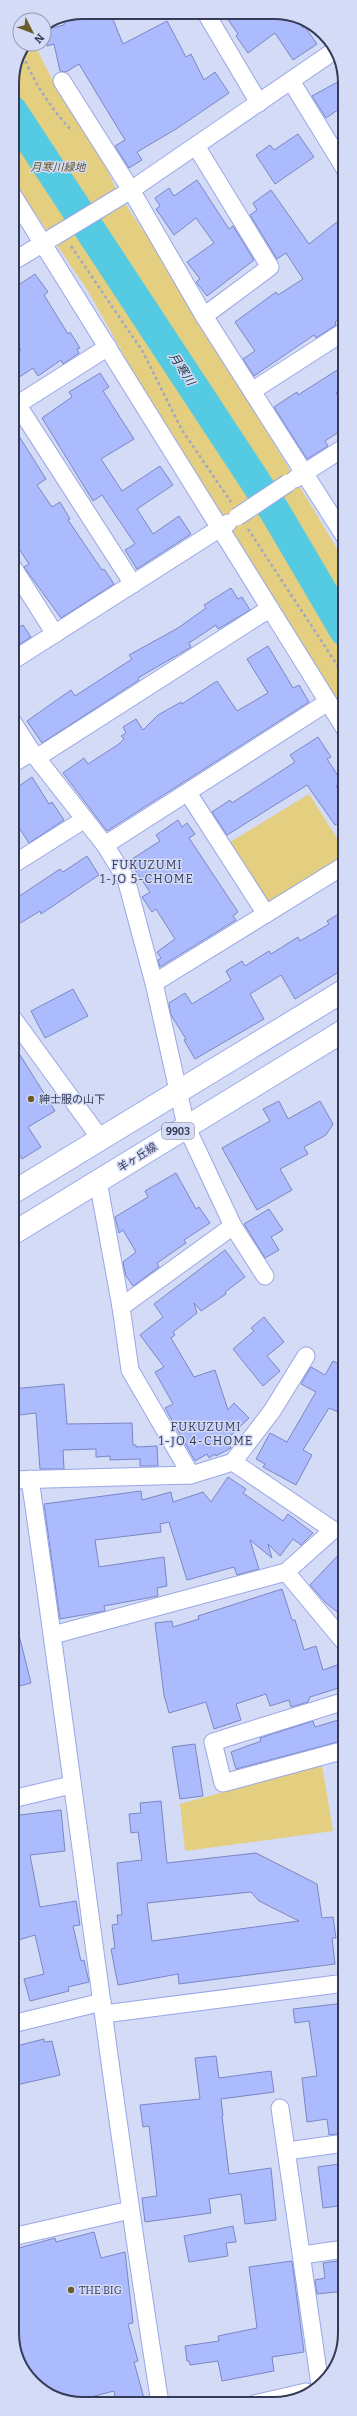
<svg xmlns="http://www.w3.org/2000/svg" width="357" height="2416" font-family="Bitter,'Noto Sans JP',serif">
<rect width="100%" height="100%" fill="#d4dbf6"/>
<!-- green -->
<g fill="#e4ce7f">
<polygon points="25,44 34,44 51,77 95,141 117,192 166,264 345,562 345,719 144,391 88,291 12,179 12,83 17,55"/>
<polygon points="309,794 345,851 345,863 276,905 268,902 227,844"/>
<polygon points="322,1765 333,1831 185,1851 180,1804"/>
</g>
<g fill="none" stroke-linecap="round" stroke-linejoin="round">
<!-- river -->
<polyline stroke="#54cae3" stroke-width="31" points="12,111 274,510 345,631"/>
</g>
<!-- building -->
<g fill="#acbbfd" stroke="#7a87c5" fill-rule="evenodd">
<polygon points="292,14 303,28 305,27 317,44 293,60 275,33 248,53 236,36 238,34 225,15"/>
<polygon points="65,17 112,17 123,44 167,21 186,57 191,54 204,80 215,72 229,93 176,129 137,152 142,160 129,168 115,146 125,140 79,64 66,72 60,71 54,44 47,46 44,30 64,25"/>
<polygon points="345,78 345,105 326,118 312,96"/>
<polygon points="298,134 314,157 275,184 256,155 270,145 274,150"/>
<polygon points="197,180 229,229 233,226 254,260 207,296 196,282 200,279 187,262 214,243 196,218 174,235 156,209 160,206 155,198 169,188 174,196"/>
<polygon points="271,190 309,244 337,222 345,232 345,316 335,322 336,325 316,338 314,335 254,376 243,359 255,351 235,322 276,292 278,295 303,279 286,253 277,259 250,215 257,210 253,203"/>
<polygon points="35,274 48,292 44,295 68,334 70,332 80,348 77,349 79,353 63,364 61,360 38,376 33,368 12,382 12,356 21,350 12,335 12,303 20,298 14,288"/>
<polygon points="345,365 345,387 336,393 345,406 345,428 325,441 328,446 307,459 274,407 297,392 298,395"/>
<polygon points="100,373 109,387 103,391 134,439 101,459 122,491 160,466 173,485 137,509 153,534 179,516 191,534 137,569 125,550 135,544 102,495 93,501 42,418 72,397 69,392"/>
<polygon points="12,425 46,479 37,485 52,507 60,502 70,519 68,520 102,570 104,569 114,584 61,618 24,567 29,564 12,538"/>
<polygon points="231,588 238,599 242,597 250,610 218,629 216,625 189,643 191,647 138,678 139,680 42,743 27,721 71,690 75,696 132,659 129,655 178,628 206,608 204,605"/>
<polygon points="23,625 31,637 12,649 12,632"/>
<polygon points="268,646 293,688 299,685 309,702 107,831 63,773 84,758 88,764 119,744 124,739 121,736 126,733 123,727 136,719 143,730 158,715 181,702 182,704 217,681 237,711 268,693 247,659"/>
<polygon points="318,737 331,757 327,759 342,782 336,786 345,800 345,819 335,825 307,785 227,835 212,812 230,800 232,803 295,762 290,755"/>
<polygon points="32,777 49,804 52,802 64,820 29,843 12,817 12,791"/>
<polygon points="178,820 182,827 187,823 195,834 189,838 238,912 233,916 236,920 160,967 158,960 161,958 157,952 175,939 156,909 152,912 142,897 150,892 129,861 160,841 156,835"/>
<polygon points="87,856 99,875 41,914 40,911 12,928 12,901 60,869 63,872"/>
<polygon points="345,910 345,968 295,999 281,975 250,994 264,1019 195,1059 184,1040 186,1039 171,1015 169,1003 185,993 192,1004 231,980 226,971 242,961 245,966 269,951 271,954 298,937 300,941 329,924 327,921"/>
<polygon points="73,989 88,1016 45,1038 31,1011"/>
<polygon points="12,1042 55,1111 28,1127 41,1147 22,1159 12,1144"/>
<polygon points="279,1101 288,1119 320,1101 333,1124 326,1135 304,1147 308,1154 280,1169 292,1190 257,1210 222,1148 270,1121 263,1109"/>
<polygon points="176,1173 196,1209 199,1207 210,1223 184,1240 186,1243 157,1263 159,1267 133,1286 126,1276 123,1262 136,1252 123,1230 119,1233 115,1217 148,1197 145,1191"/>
<polygon points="269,1209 283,1230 271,1237 279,1250 265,1258 244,1224"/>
<polygon points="225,1250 245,1277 225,1292 226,1294 201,1311 194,1303 197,1313 173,1332 175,1335 171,1338 194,1377 215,1370 228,1410 234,1403 249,1418 226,1440 231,1448 216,1456 215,1454 209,1458 207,1454 195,1461 165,1408 173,1404 155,1372 164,1367 140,1335 163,1317 154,1304"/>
<polygon points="264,1317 284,1342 267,1356 280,1371 263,1386 233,1349 254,1331 251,1328"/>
<polygon points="333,1361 345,1367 345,1415 329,1408 303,1450 312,1455 296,1485 263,1467 265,1464 256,1459 270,1433 287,1442 316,1392 301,1384 311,1367 325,1375"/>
<polygon points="64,1384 67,1424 132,1423 133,1445 136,1445 136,1447 157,1446 158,1466 140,1466 140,1459 110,1460 110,1456 96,1457 96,1449 63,1450 64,1469 40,1469 36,1413 12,1416 12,1389"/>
<polygon points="228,1477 246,1489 243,1493 283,1521 288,1514 313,1533 301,1545 293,1539 280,1556 268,1544 272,1558 250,1540 259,1569 237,1575 234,1567 187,1580 169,1522 160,1524 161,1532 95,1540 99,1567 164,1557 167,1586 157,1588 158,1596 104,1606 105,1611 60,1619 44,1504 141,1491 142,1500 171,1492 173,1502 203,1492 211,1502"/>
<polygon points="345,1548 345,1618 326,1603 310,1585"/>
<polygon points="282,1589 292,1620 295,1620 304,1650 316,1646 323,1670 340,1664 345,1686 310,1697 308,1702 291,1707 289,1700 270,1706 266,1694 236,1704 241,1720 214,1729 206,1702 169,1713 164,1695 155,1623 172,1621 173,1627 199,1619 198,1616"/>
<polygon points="17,1627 31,1683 12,1688 12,1628"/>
<polygon points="345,1718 345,1740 236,1769 231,1752 261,1741 260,1738 313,1721 315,1727"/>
<polygon points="195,1744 203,1796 180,1799 172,1747"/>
<path d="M 161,1801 L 167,1863 L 256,1853 L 317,1884 L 322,1918 L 333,1917 L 336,1938 L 332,1938 L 335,1964 L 179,1984 L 178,1974 L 118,1985 L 111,1949 L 115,1948 L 112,1925 L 118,1924 L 117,1915 L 122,1915 L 117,1863 L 142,1860 L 138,1832 L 131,1833 L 129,1814 L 141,1813 L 140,1803 ZM 251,1892 L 259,1901 L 299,1921 L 152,1941 L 147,1903 Z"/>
<polygon points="61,1810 65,1851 30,1855 40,1907 76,1901 80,1925 73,1926 81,1961 84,1960 89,1982 68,1987 69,1991 30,2001 24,1979 44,1974 35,1935 12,1942 12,1816"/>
<polygon points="345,2003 345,2086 342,2086 345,2133 329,2135 327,2119 307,2122 302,2078 317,2076 309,2021 295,2023 293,2009"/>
<polygon points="44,2039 44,2042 52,2041 60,2075 12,2086 12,2047"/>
<polygon points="216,2056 219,2078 271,2071 274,2092 221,2099 223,2116 222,2116 229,2174 271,2168 276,2220 245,2224 241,2194 209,2199 211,2213 145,2222 142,2198 157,2196 149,2126 143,2127 140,2105 200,2099 195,2058"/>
<polygon points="339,2164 341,2178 345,2178 345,2205 323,2208 318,2167"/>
<polygon points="233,2226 236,2242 226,2243 228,2256 189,2262 184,2236"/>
<polygon points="94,2232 101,2258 125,2252 133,2323 128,2324 138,2361 134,2362 145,2402 116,2402 114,2391 87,2398 88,2402 65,2402 29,2380 12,2338 12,2250 55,2238 56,2242"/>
<polygon points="345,2260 345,2291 317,2294 315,2280 325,2278 323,2263"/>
<polygon points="292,2261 304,2352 272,2357 274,2371 222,2381 218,2361 190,2365 189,2361 187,2361 185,2346 219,2341 218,2336 257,2328 249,2267"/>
</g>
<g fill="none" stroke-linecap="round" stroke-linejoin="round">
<defs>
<g id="street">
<polyline points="207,15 259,103"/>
<polyline points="62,81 131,190 204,316 345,537"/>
<polyline points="291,81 345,169"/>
<polyline points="196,146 270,267 204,316"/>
<polyline points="12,194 345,729"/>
<polyline points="12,262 131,190 334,51"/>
<polyline points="252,391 345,331"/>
<polyline points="17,404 133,584"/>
<polyline points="12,408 108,347"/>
<polyline points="295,479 345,447"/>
<polyline points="12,566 55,634"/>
<polyline points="12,661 228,523"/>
<polyline points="12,721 32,752 105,845 126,879 154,983 186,1126 233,1226 121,1307"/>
<polyline points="38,757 269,609"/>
<polyline points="12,764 32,752"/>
<polyline points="188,793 266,914"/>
<polyline points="105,845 328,702"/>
<polyline points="12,865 85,819"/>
<polyline points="154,983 345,865"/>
<polyline points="12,1017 100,1138"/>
<polyline points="98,1181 121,1307 130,1370 191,1475"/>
<polyline points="233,1226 265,1276"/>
<polyline points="306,1356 272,1411 233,1462 333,1530 286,1572 345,1643"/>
<path d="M 30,1479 C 75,1787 111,2095 160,2403"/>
<polyline points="12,1480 191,1475 233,1462"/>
<polyline points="53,1635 286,1572"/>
<polyline points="345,1701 213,1742 223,1783 345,1750"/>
<polyline points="12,1799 71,1785"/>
<polyline points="104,2014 345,1983"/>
<polyline points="12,2024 102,2002"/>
<polyline points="280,2108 320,2385"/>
<polyline points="287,2151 345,2143"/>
<polyline points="12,2237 130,2210"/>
<polyline points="302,2255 345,2249"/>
<polyline points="254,2404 306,2392"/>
</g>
<g id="primary">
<polyline points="12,1193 345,990"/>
<polyline points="12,1234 345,1030"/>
</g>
</defs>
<!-- street casing -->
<use href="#street" stroke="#99a7e8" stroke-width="19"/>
<!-- primary casing -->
<use href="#primary" stroke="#99a7e8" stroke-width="24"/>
<!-- path -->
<g stroke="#a1a8c3" stroke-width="2.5" stroke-dasharray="3 3" stroke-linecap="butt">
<path d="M 21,50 C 32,80 51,109 72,131"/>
<polyline points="71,246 143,352 182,430 231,502"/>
<polyline points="248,529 345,677"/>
</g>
<!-- street -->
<use href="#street" stroke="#fff" stroke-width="17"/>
<!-- primary -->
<use href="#primary" stroke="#fff" stroke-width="22"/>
<defs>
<polyline id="street-bridge" points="237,517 288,483"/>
</defs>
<!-- street-bridge casing -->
<use href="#street-bridge" stroke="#99a7e8" stroke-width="19" stroke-linecap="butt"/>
<!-- street-bridge -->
<use href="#street-bridge" stroke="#fff" stroke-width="17"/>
</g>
<!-- markers -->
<g fill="#6b5d2a" stroke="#d4dbf6" stroke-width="1.5">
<circle cx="31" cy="1099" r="4"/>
<circle cx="71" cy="2290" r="4"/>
</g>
<g text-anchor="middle" stroke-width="3" stroke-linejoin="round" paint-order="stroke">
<!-- shield labels -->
<rect fill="#d4dbf6" stroke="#656b86" stroke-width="1" x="162" y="1123" width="32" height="16" rx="3"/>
<g font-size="10" font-weight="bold" fill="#353b56">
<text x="178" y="1135">9903</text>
</g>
<!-- park labels -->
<g font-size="11" font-style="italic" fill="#635728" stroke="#d4dbf6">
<text x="58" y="171">月寒川緑地</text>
</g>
<!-- poi labels -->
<g font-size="11" fill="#353b56" stroke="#d4dbf6" text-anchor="start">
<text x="39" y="1103">紳士服の山下</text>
<text x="79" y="2294">THE BIG</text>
</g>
<!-- street labels -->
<g font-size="11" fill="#353b56" stroke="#d4dbf6">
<text transform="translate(137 1157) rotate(-32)" y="4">羊ヶ丘線</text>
</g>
<!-- water labels -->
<g font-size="12" font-style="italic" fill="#1e383e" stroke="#d4dbf6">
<text transform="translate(182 369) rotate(57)" y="4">月寒川</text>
</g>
<!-- neighbourhood labels -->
<g font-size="12" letter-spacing="1" fill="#353b56" stroke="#d4dbf6">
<text x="147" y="869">FUKUZUMI<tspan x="147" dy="14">1-JO 5-CHOME</tspan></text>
<text x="206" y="1431">FUKUZUMI<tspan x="206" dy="14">1-JO 4-CHOME</tspan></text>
</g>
</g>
<!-- crop -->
<path d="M0 0H357V2416H0ZM83 19H274A64 64 0 0 1 338 83V2333A64 64 0 0 1 274 2397H83A64 64 0 0 1 19 2333V83A64 64 0 0 1 83 19Z" fill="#d4dbf6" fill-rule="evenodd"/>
<path fill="none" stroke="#353b56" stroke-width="2" d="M83 19H274A64 64 0 0 1 338 83V2333A64 64 0 0 1 274 2397H83A64 64 0 0 1 19 2333V83A64 64 0 0 1 83 19Z"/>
<!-- north arrow -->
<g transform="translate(32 32) rotate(132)"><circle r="19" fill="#d4dbf6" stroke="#949bb6"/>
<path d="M0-3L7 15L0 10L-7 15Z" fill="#6b5d2a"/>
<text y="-6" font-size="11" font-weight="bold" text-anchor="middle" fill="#353b56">N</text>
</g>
</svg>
